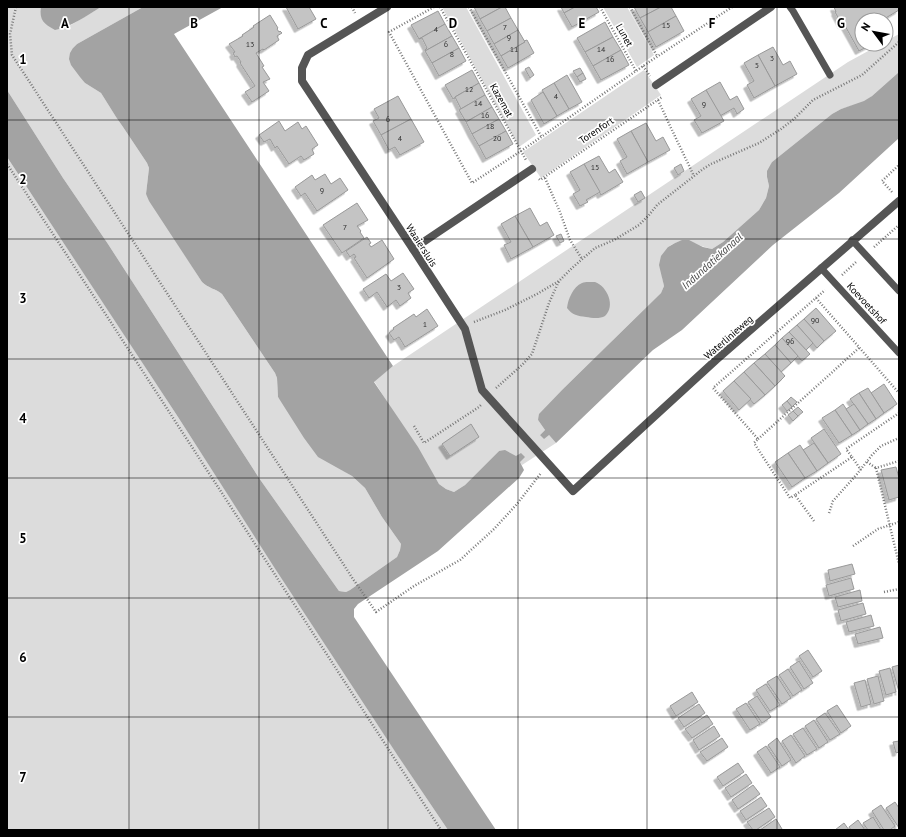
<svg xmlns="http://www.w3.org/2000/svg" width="906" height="837" font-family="'PT Sans',sans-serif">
<defs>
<filter id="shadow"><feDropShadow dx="-3.5" dy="3.5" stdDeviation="0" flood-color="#0004"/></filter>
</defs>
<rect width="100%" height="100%" fill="#fff"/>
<!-- green -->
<g fill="#dcdcdc">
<path d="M 7,7 L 41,7 L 61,29 L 71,25 L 101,7 L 143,7 L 77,44 L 73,48 L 85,83 L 101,93 L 116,117 L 123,127 L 147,163 L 149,168 L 146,194 L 202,282 C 208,288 216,289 222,294 L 275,373 L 277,378 L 278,397 L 339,468 L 352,476 L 365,488 L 382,517 L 401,544 L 400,550 L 397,557 L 350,590 L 346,592 L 339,591 L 259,478 L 108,244 L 63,178 L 7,90 Z"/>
<polygon points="442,7 466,7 536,135 519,147"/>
<polygon points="603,7 627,7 654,55 637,67"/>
<path d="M 899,34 L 899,72 L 872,96 L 864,102 L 841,109 L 832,114 L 772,162 L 767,177 L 769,186 L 766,198 L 759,210 L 723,242 L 712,249 C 691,245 689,234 668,247 L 662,277 L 664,286 L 661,293 L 565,387 L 538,420 L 545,430 L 540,435 L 549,435 L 556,443 L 522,465 L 516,457 L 499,451 L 465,485 L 454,492 L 446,489 L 439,484 L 374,381 L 393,366 L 848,62 L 881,44 L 886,44 L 886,41 Z"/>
<polygon points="644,70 661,95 541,178 523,152"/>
<path d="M 7,157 C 64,244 122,330 178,417 C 267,555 356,694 448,830 L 7,830 Z"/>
</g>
<!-- water -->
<g fill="#a3a3a3">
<path d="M 41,7 L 101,7 C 86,16 71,27 55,30 C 44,24 39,20 41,7 Z"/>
<path d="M 143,7 L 223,7 L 174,34 L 393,366 L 374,382 L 418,447 L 439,484 L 446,489 L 454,492 L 465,485 L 499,451 L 505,450 L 516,456 L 521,453 L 525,457 L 520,462 L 524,470 L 519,478 L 438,551 L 358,604 L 354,609 L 354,617 L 496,830 L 448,830 L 398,756 L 274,567 L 178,417 L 7,157 L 7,90 L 63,178 L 108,244 L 259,478 L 339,591 L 346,592 L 350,590 L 397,557 L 400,550 L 401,544 L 382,517 L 365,488 L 352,476 L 318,457 L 304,438 L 278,397 L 277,378 L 275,373 L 222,294 C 216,289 208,288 202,282 L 149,201 L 146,194 L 149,168 L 147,163 L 123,127 L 116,117 L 101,93 L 85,83 L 80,77 L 71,65 L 69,59 L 70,53 L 73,48 L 77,44 Z"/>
<polygon points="899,72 899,138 839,193 773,245 682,330 653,350 556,443 549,435 544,439 540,435 545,430 538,420 539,414 565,387 661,293 664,286 659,265 661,256 668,247 675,243 682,240 689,240 703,247 712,249 723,242 759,210 766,198 769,186 767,177 767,171 772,162 832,114 841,109 864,101 872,96"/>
<path d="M 588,282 C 589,282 594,282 595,282 C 607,286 616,306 605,316 C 600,319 592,318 586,317 C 578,316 572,315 567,308 C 568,299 573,287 582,283 C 584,282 586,282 588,282 Z"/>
</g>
<!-- building -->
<g fill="#c4c4c4" stroke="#999" filter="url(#shadow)">
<polygon points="286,7 309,7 316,19 298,29"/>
<polygon points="474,7 502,7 480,19"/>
<polygon points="502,7 505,7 511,18 487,31 480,19"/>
<polygon points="561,7 575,7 564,13"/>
<polygon points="575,7 596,7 599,12 572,27 564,13"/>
<polygon points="634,7 661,7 640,18"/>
<polygon points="661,7 671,7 676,16 648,32 640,18"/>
<polygon points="834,7 899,7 899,10 884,19 884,20 862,20 862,44 872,44 859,51 844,24 842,25 835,12 836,12"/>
<polygon points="438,11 445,24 419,39 411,25"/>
<polygon points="270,15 278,28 277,29 279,32 280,31 282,33 277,36 279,40 264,50 263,49 256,53 264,66 262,67 270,79 263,82 269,91 252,102 245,92 255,86 240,63 241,62 237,56 235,57 233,53 235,52 229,44 243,36 242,35 254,27 253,26"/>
<polygon points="676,16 684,31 656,47 648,32"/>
<polygon points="511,18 518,30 494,44 487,31"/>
<polygon points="605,22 613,37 585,52 577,38"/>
<polygon points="445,24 452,36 425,51 425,50 427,48 422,38 419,39"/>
<polygon points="518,30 525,42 501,56 494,44"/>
<polygon points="452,36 459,48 432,63 425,51"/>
<polygon points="613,37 621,50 593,66 585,52"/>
<polygon points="527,40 534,53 508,68 501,56 525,42 524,41"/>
<polygon points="773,47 783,65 790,61 797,74 775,86 758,55"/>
<polygon points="459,48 466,61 439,76 432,63"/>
<polygon points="621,50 629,65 601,80 593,66"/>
<polygon points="758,55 775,86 754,98 747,85 754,81 744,63"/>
<polygon points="529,67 534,75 530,78 525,69"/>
<polygon points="580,68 583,73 577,77 573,71"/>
<polygon points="472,70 479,83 455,97 455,98 453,99 445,85"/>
<polygon points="583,73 586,79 580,82 577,77"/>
<polygon points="567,75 582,102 569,109 554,83"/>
<polygon points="720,82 730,100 737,96 744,109 737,114 734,108 720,116 706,90"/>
<polygon points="479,83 485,95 461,109 455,97"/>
<polygon points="554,83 569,109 557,116 542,90"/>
<polygon points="706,90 724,121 702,133 694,120 701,116 691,99"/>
<polygon points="543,92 557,116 544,124 531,100"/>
<polygon points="485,95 492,107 466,122 459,110"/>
<polygon points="398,96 411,119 381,135 373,121 379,118 374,109"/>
<polygon points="492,107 499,119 472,134 466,122"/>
<polygon points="411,119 424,142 400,155 395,147 389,150 381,135"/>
<polygon points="499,119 506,131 479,146 472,134"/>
<polygon points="279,121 285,131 298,122 302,129 306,126 318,145 312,149 314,154 304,160 301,156 289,164 277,146 275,148 270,139 264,142 259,135"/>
<polygon points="646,123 656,141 663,137 670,150 648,162 631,131"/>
<polygon points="506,131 513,144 486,159 479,146"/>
<polygon points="631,131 648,162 627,174 620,161 627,157 617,139"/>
<polygon points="599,156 609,173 615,169 623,182 601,195 584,164"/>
<polygon points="584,164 600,192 586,200 588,202 580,206 573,194 580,190 570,172"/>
<polygon points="681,164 684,171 678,175 674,168"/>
<polygon points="325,174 331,184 340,178 348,190 317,211 305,193 301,196 295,187 312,175 315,180"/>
<polygon points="641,191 645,198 638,202 634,195"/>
<polygon points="357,203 368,220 357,226 361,231 360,232 364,238 342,253 323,225"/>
<polygon points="530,208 540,226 547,222 554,235 533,247 515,216"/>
<polygon points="515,216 533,247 511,259 504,245 511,242 501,224"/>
<polygon points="561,234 564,241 560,243 556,236"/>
<polygon points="367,237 371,243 369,244 371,247 382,240 394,259 367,278 354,258 356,257 354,254 350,257 346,251"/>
<polygon points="403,273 414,289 408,293 411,298 400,306 396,300 387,307 377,292 369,298 363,289 386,274 391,281"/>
<polygon points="816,308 836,331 824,341 804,319"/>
<polygon points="427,309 438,326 405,347 399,337 394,340 389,333 394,329 393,328 414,314 416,317"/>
<polygon points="804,319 824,341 817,348 797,325"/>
<polygon points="797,325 813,343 806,350 789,332"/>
<polygon points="789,332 810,354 802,361 782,338"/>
<polygon points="782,338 798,356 791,363 775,345"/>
<polygon points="775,345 791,363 781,372 765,354"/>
<polygon points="765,354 785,376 775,386 754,363"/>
<polygon points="754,363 775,386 765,395 744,372"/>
<polygon points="744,372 765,395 754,404 734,381"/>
<polygon points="734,381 751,399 739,410 723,391"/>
<polygon points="884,384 897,404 884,413 871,393"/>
<polygon points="868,388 884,413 876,419 859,393"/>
<polygon points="859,393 876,419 868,424 850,399"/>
<polygon points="791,397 797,402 792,407 787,401"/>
<polygon points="787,401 792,407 787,411 782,405"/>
<polygon points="843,404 860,430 852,435 835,410"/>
<polygon points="854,404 868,424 860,430 846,409"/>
<polygon points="798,407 803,412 798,416 793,411"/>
<polygon points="835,410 852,435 839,443 822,418"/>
<polygon points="793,411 798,416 793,421 788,415"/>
<polygon points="471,424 479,437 450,456 442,444"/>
<polygon points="824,429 841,454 828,463 811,438"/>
<polygon points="814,443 828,463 817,471 803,450"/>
<polygon points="800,445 817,471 805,478 788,453"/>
<polygon points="788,453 805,478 792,487 775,462"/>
<polygon points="896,467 899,478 899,497 889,500 881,470"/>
<polygon points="852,564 855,574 830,581 828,570"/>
<polygon points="851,578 854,589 829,596 826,585"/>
<polygon points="860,590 862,601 838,607 835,597"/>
<polygon points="863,603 866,614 841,621 838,610"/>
<polygon points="871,615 874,626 849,632 846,622"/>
<polygon points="880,627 883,638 858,644 855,634"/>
<polygon points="808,650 822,671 813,677 799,656"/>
<polygon points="799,661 813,683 804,689 790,667"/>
<polygon points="899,665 899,692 892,667"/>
<polygon points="890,668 896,692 886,695 879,671"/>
<polygon points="788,669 802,690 793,696 779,675"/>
<polygon points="777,676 791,698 782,704 767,682"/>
<polygon points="878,676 884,701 874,704 867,679"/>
<polygon points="865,680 871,704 861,707 854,683"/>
<polygon points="766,684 780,705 770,711 756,690"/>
<polygon points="692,692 698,702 676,716 670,706"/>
<polygon points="757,696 771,717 762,723 748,702"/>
<polygon points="746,703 760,724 750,730 736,709"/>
<polygon points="699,704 705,713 684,727 678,718"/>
<polygon points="837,705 851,726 841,733 827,711"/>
<polygon points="825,713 840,734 830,740 816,719"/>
<polygon points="707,715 713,724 692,738 685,729"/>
<polygon points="814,720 828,742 819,748 805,726"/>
<polygon points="714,726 720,736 699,750 693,740"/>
<polygon points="803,728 817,749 807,755 793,734"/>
<polygon points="791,735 805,756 796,763 782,741"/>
<polygon points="722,738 728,747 707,761 700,752"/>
<polygon points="777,738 791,760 782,766 768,745"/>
<polygon points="899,741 899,752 896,753 893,742"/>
<polygon points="766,746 780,767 771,773 757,752"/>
<polygon points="738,763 744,772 723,786 717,777"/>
<polygon points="746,774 752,783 731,797 725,788"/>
<polygon points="753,785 760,794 738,809 732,800"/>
<polygon points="761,797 767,806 746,820 740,811"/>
<polygon points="895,802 899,808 899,828 886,808"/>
<polygon points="881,805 895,826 890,830 884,830 872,811"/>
<polygon points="769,808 775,817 756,830 753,830 747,822"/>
<polygon points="873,817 881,830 868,830 863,823"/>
<polygon points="776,819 782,829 780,830 760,830"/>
<polygon points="858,820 865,830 851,830 849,827"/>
<polygon points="844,823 849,830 835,830"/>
</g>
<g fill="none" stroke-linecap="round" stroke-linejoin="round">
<!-- path -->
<g stroke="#777" stroke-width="2.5" stroke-dasharray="1 2" stroke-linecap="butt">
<polyline points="16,7 10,34 12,55 353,579 376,612 414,586 460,560 494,529 517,504 541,473"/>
<polyline points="352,7 355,13"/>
<polyline points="434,7 389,32 472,183 521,151 646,64 732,7"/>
<polyline points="440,7 526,160"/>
<polyline points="469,7 541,136"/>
<polyline points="600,7 636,71"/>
<polyline points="630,7 657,56"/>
<polyline points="643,66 650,76"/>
<polyline points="658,100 671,128 694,176"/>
<polyline points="7,164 110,321 441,830"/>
<polyline points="545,178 560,212 570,240 582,259"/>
<polyline points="539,179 540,180 662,97"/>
<polyline points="892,192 882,181 899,165"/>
<polyline points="874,247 899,225"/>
<polyline points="842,275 856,262"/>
<polyline points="816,298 899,393"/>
<polyline points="474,322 505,310 537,294 559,281"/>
<polyline points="496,388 522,365 532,354 549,303 559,281 572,268 595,248 614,240 639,225 649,215 657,205 703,169 711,164 759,143 781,129 794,119 813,100 862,75 899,42"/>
<polyline points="414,426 424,443 479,407 481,405"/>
<polyline points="758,439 859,348"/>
<polyline points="852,457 861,470"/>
<polyline points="899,461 876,468 899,564"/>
<polyline points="867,462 876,468"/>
<polyline points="795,495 790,498 754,443 758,439 713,388 825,290"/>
<polyline points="829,513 833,501 857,474 872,455 881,446 899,438"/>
<polyline points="814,521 795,495 852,457 846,449 899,413"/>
<polyline points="853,546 878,529 899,522"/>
<polyline points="884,592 899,589"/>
</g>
<!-- service -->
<g stroke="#555" stroke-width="7">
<polyline points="790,7 793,11 830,75"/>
<polyline points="852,240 899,291"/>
<polyline points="821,268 899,353"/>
</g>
<!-- minor -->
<g stroke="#555" stroke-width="8">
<polyline points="387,7 308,55 302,68 302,81 413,249 465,329 482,390 573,491 716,360 899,201"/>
<polyline points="656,85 771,7"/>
<polyline points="413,249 532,169"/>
</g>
</g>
<!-- grid -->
<path fill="none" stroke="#000" stroke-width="1" stroke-opacity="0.55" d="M 129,7 L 129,830M 259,7 L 259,830M 388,7 L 388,830M 518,7 L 518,830M 647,7 L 647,830M 777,7 L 777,830M 7,120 L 899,120M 7,239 L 899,239M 7,359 L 899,359M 7,478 L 899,478M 7,598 L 899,598M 7,717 L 899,717"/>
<g text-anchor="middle" stroke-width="3.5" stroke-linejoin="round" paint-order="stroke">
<!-- number labels -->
<g font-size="8" fill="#313131">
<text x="666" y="28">15</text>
<text x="505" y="30">7</text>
<text x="436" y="32">4</text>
<text x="509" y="40">9</text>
<text x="250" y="47">13</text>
<text x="446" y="47">6</text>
<text x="514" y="52">11</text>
<text x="601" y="52">14</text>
<text x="452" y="57">8</text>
<text x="772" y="61">3</text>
<text x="610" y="62">16</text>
<text x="757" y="68">5</text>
<text x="469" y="92">12</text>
<text x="556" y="99">4</text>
<text x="478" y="106">14</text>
<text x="704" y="107">9</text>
<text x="485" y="118">16</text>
<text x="388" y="122">6</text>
<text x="490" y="129">18</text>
<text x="400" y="141">4</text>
<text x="497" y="141">20</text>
<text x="595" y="170">15</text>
<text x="322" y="193">9</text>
<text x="345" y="230">7</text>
<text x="399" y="290">3</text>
<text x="815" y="323">90</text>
<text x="425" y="327">1</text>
<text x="790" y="344">96</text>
</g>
<!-- street labels -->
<g font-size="10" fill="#000" stroke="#fff">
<text transform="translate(625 35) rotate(61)" y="4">Lunet</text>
<text transform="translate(502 100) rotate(61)" y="4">Kazemat</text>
<text transform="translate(596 130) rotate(-34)" y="4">Torenfort</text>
<text transform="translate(422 245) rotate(57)" y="4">Waaiersluis</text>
<text transform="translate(867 303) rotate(47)" y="4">Koevoetshof</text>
<text transform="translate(728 337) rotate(-41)" y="4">Waterlinieweg</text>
</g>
<!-- water labels -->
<g font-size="11" font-style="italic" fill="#444" stroke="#fff">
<text transform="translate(712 261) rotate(-42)" y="4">Indundatiekanaal</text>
</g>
</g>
<g font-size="13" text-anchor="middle" font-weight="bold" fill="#000" stroke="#fff" stroke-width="3.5" stroke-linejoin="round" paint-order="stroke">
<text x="65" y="28">A</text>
<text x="194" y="28">B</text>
<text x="324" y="28">C</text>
<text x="453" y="28">D</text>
<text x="582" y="28">E</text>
<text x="712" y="28">F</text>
<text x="841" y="28">G</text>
<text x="23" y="64">1</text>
<text x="23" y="184">2</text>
<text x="23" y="303">3</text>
<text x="23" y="423">4</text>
<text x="23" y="543">5</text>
<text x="23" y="662">6</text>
<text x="23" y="782">7</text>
</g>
<!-- border -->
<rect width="906" height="837" fill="none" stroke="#000000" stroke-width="16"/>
<!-- north arrow -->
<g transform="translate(874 32) rotate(302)"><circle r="19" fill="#ffffff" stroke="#999999"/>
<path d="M0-3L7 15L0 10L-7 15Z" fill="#000000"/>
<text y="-6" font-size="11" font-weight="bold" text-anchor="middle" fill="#000000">N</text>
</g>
</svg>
